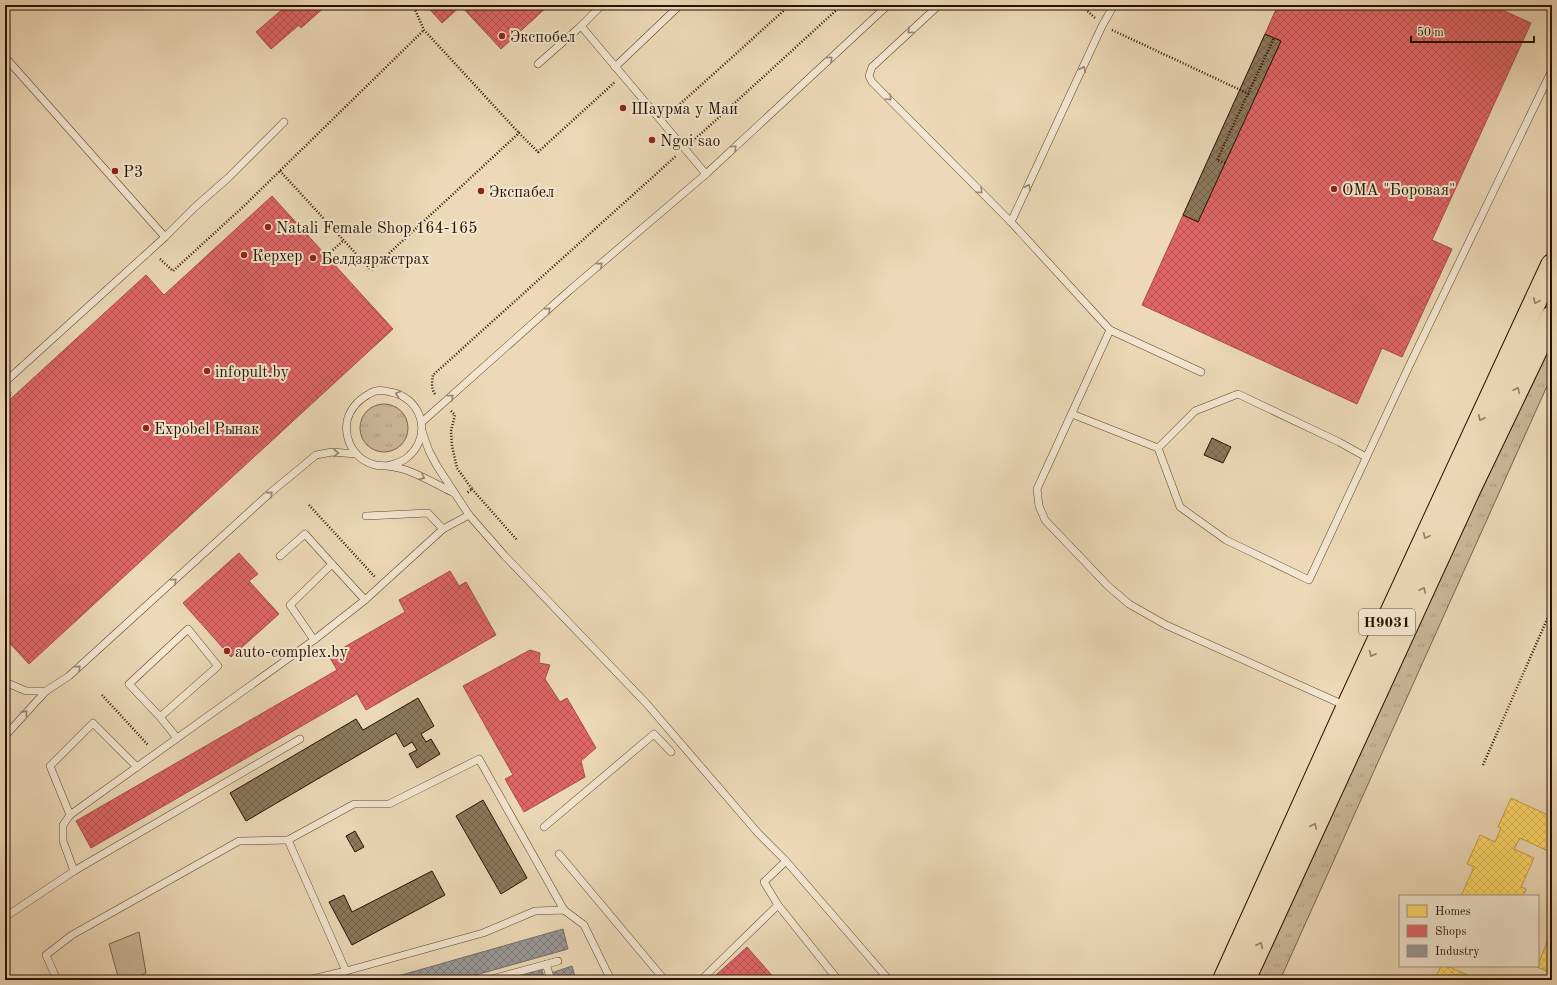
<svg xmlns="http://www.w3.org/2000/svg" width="1557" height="985" font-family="'Old Standard TT',serif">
<defs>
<pattern id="grass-tufts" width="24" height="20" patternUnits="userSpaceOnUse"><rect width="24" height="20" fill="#cbb798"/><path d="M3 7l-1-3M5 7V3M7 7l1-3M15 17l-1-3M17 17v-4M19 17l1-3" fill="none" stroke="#ae9c81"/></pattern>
<pattern id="homes-cross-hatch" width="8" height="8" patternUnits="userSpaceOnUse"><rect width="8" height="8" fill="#ffd966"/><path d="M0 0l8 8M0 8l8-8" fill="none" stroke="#dab957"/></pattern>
<pattern id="shops-cross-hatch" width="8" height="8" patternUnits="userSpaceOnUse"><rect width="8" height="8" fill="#e06666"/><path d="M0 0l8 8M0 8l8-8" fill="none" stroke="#b55352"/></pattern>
<pattern id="industry-cross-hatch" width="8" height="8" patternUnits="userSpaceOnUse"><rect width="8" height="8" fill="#999"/><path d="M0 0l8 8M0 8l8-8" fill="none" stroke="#7d7b7a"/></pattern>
<pattern id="building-cross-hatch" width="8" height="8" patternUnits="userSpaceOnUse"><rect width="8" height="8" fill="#8d795f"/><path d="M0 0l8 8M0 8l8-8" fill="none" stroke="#73624c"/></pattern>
</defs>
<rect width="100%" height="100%" fill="#edd9b7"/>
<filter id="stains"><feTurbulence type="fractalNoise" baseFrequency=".005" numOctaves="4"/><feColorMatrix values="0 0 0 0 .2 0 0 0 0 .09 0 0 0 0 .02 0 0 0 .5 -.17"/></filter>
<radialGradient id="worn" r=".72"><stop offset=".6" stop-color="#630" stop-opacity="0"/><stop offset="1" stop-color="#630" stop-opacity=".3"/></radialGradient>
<!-- grass -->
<g fill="url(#grass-tufts)" stroke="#78644c">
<polygon points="1552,332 1552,375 1280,980 1255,980"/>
<circle cx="384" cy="428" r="24"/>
</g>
<!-- green -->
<polygon fill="#cbb798" stroke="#78644c" points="139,932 146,973 130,980 119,980 109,944"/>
<!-- homes -->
<g fill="url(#homes-cross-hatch)" stroke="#be9d47">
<polygon points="1511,798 1552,817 1552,848 1550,852 1520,838 1514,849 1534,858 1521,887 1526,889 1523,896 1461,896 1474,867 1467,864 1480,835 1495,842 1501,828 1498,827"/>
<polygon points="1549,937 1552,939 1552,973 1537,967"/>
<polygon points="1441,966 1447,966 1479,980 1435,980"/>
</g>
<!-- shops -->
<g fill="url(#shops-cross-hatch)" stroke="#a84c47">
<polygon points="284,5 327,5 301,28 299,25 271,49 256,32 285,7"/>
<polygon points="426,5 549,5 501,49 461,6 442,23"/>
<polygon points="1278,5 1491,5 1531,23 1432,240 1452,249 1402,357 1382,348 1357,404 1142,305 1183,215 1198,222 1281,41 1265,34"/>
<polygon points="272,196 393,329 29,664 5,638 5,404 146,275 164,295"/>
<polygon points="239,553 258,574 249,581 279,614 231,657 183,603"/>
<polygon points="450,571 459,586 466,582 496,635 366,710 357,694 91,848 76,821 337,670 329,656 405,612 399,600"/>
<polygon points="530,650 540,653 539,663 550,665 545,679 560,702 567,698 596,748 581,761 585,777 524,812 505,779 513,775 463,686"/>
<polygon points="747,947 776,980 718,980 715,976"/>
</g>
<!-- industry -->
<g fill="url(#industry-cross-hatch)" stroke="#76706b">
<polygon points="563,929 568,949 458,980 384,980"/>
<polygon points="572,966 576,980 553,980 551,973"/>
<polygon points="541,967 545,980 496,980"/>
</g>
<!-- building -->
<g fill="url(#building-cross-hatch)" stroke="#261100">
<polygon points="1265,34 1281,41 1198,222 1183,215"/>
<polygon points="1212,438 1231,447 1223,463 1204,455"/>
<polygon points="418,698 434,726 421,734 426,742 431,739 440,754 417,768 409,754 417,750 412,742 404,747 396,733 246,821 230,793 356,719 363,730"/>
<polygon points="483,800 527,878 501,894 456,816"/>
<polygon points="355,831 364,847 355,852 346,836"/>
<polygon points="432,871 445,895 352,945 329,902 344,895 352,912"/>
</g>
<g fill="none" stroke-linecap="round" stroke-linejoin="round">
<defs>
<g id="service">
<polyline points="939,5 872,67 869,76 872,82 1011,222 1110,330 1201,372"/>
<polyline points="1544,5 1552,8"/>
<polyline points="581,26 706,174"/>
<polyline points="5,57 165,237"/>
<polyline points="538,64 581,26 602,5"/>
<polyline points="615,67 680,5"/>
<polyline points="1011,222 1102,26 1114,5"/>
<polyline points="1110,330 1037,489 1039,506 1045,520 1108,586 1129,604 1166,625 1346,706"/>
<polyline points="5,382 165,237 195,207 228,178 284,122"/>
<polyline points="1072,414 1158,448 1180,507 1226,540 1309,580 1411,362 1552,70"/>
<polyline points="422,422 570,290 706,174 888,5"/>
<polyline points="422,431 429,451 437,466 469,515 504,555 646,703 758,833 786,861 889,980"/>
<polyline points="1158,448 1195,411 1238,394 1339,442 1366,457"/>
<path d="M 387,466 C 395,464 403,462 409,456 C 433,434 421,397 390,392 C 383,390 375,390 369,394 C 358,400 350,409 347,421 C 344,441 355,460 375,465 C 379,466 383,465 387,466 C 395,467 404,469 411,472 C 426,478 440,486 454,493"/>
<polyline points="366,516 428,513 443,529"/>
<polyline points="280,556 305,534 332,564"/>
<polyline points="314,640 290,605 332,564 365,600"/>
<polyline points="5,682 26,691 46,691"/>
<polyline points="160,717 218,666 188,629 129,684 160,717 177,738"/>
<polyline points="5,736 46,691 69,676 270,493 316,455 332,452 356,454"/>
<polyline points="70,815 50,766 93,723 137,767"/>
<polyline points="544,827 654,734 671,752"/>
<polyline points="288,840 346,971"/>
<polyline points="559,854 662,977"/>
<polyline points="786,861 764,882 778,905 838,980"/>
<polyline points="74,871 300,739"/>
<polyline points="5,917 74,871 63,841 63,825 70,815 314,640 365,600 443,529 469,515"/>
<polyline points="546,964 551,980"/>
<polyline points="57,980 46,955 72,935 239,841 288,840 354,804 389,804 479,759 564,910"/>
<polyline points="308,980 346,971 483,933 535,911 564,910 584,925 611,980"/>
<polyline points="488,980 558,961"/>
<polyline points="701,980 778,905"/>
</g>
<g id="primary">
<polyline points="1224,980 1348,706 1552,265"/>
<polyline points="1244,980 1470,488 1552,317"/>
</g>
</defs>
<!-- service casing -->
<use href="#service" stroke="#58432e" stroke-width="8"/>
<!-- primary casing -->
<use href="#primary" stroke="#261100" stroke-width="24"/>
<!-- path -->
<g stroke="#261100" stroke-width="2.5" stroke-dasharray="1 2" stroke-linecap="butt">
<polyline points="413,5 424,30 519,133"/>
<polyline points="1081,5 1095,18"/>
<polyline points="1112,30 1249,94"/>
<polyline points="669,114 790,5"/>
<polyline points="693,141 842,5"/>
<polyline points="1225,163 1217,160 1274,38"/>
<polyline points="280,171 371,270 519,133 538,152 615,82"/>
<polyline points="326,256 344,240"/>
<polyline points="160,259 173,271 245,205 424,30"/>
<path d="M 435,394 C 431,389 432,381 433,375 L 676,156"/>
<polyline points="5,399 12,393"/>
<polyline points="451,411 455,415 451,431 452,446 457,468 472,489 467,493"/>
<polyline points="472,489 517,540"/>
<polyline points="309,505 375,577"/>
<polyline points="102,695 148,745"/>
<polyline points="1483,765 1552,608"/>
</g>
<!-- service -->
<use href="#service" stroke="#f3e6d0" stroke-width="7"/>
<!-- primary -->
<use href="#primary" stroke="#edd9b7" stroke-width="22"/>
</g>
<!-- one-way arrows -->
<defs><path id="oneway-chevron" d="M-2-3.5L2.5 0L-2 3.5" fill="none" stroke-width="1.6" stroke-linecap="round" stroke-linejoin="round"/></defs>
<g stroke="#978672">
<use href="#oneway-chevron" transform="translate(910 31) rotate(138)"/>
<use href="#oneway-chevron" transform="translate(830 59) rotate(-43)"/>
<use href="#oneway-chevron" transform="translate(1083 69) rotate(-65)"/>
<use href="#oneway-chevron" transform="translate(889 98) rotate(45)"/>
<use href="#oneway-chevron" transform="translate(734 148) rotate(-43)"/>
<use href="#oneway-chevron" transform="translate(1028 187) rotate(-65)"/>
<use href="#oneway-chevron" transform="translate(980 191) rotate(45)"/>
<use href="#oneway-chevron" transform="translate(600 265) rotate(-41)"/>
<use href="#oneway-chevron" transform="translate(548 310) rotate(-42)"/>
<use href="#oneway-chevron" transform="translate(398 394) rotate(-161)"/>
<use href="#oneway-chevron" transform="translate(451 397) rotate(-42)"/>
<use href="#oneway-chevron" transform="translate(336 453)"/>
<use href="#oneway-chevron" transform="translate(422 477) rotate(26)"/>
<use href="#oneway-chevron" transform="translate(270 494) rotate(-41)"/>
<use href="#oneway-chevron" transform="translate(174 581) rotate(-42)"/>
<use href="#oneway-chevron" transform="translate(78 668) rotate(-42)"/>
<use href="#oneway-chevron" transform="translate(25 713) rotate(-48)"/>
</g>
<g stroke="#937f65">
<use href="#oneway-chevron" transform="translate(1536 301) rotate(115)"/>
<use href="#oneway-chevron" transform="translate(1517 390) rotate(-64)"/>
<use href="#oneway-chevron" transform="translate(1481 418) rotate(115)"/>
<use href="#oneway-chevron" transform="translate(1426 536) rotate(115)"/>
<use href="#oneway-chevron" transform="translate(1423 590) rotate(-65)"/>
<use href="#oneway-chevron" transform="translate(1372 654) rotate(115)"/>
<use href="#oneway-chevron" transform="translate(1314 826) rotate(-65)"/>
<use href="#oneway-chevron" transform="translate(1260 945) rotate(-65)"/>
</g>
<!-- markers -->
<g fill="#8f2418" stroke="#f3e6d0" stroke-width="1.5">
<circle cx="502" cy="36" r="4"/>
<circle cx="623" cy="108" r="4"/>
<circle cx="652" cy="140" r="4"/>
<circle cx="115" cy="171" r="4"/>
<circle cx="1334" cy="189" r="4"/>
<circle cx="481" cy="191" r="4"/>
<circle cx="268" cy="227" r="4"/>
<circle cx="244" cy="255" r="4"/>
<circle cx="313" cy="258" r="4"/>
<circle cx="207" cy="371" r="4"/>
<circle cx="146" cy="428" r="4"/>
<circle cx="227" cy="651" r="4"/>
</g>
<g text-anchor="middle" stroke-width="4" stroke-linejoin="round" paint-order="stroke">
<!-- shield labels -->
<rect fill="#f3e6d0" stroke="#64513e" stroke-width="1" x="1359" y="609" width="56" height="26" rx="3"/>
<g font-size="15" font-weight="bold" fill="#261100">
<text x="1387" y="627">Н9031</text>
</g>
<!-- poi labels -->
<g font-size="16" fill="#261100" stroke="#f3e6d0" text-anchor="start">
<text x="510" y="42">Экспобел</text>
<text x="631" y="114">Шаурма у Маи</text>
<text x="660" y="146">Ngoi sao</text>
<text x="123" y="177">P3</text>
<text x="1342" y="195">ОМА "Боровая"</text>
<text x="489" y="197">Экспабел</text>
<text x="276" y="233">Natali Female Shop 164-165</text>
<text x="252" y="261">Керхер</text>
<text x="321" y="264">Белдзяржстрах</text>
<text x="215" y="377">infopult.by</text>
<text x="154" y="434">Expobel Рынак</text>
<text x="235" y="657">auto-complex.by</text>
</g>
</g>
<!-- margin -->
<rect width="1557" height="985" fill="none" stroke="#edd9b7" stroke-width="20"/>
<rect x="6" y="6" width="1545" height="973" fill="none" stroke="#261100" stroke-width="2"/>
<rect x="10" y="10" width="1537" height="965" fill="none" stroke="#261100"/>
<!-- legend -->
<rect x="1399" y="895" width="140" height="72" fill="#f3e6d0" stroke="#a1917d"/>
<rect x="1407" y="905" width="20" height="12" fill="#ffd966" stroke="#a1917d"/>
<text x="1435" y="915" font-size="12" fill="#261100">Homes</text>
<rect x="1407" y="925" width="20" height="12" fill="#e06666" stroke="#a1917d"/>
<text x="1435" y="935" font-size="12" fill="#261100">Shops</text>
<rect x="1407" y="945" width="20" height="12" fill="#999999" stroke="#a1917d"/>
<text x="1435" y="955" font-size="12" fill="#261100">Industry</text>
<!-- scale -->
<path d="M1411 36v6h123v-6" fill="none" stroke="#261100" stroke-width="2"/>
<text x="1417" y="36" font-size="12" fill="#261100" stroke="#f3e6d0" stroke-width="3" paint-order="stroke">50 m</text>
<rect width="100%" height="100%" filter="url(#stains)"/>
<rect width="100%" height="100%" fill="url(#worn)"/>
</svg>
